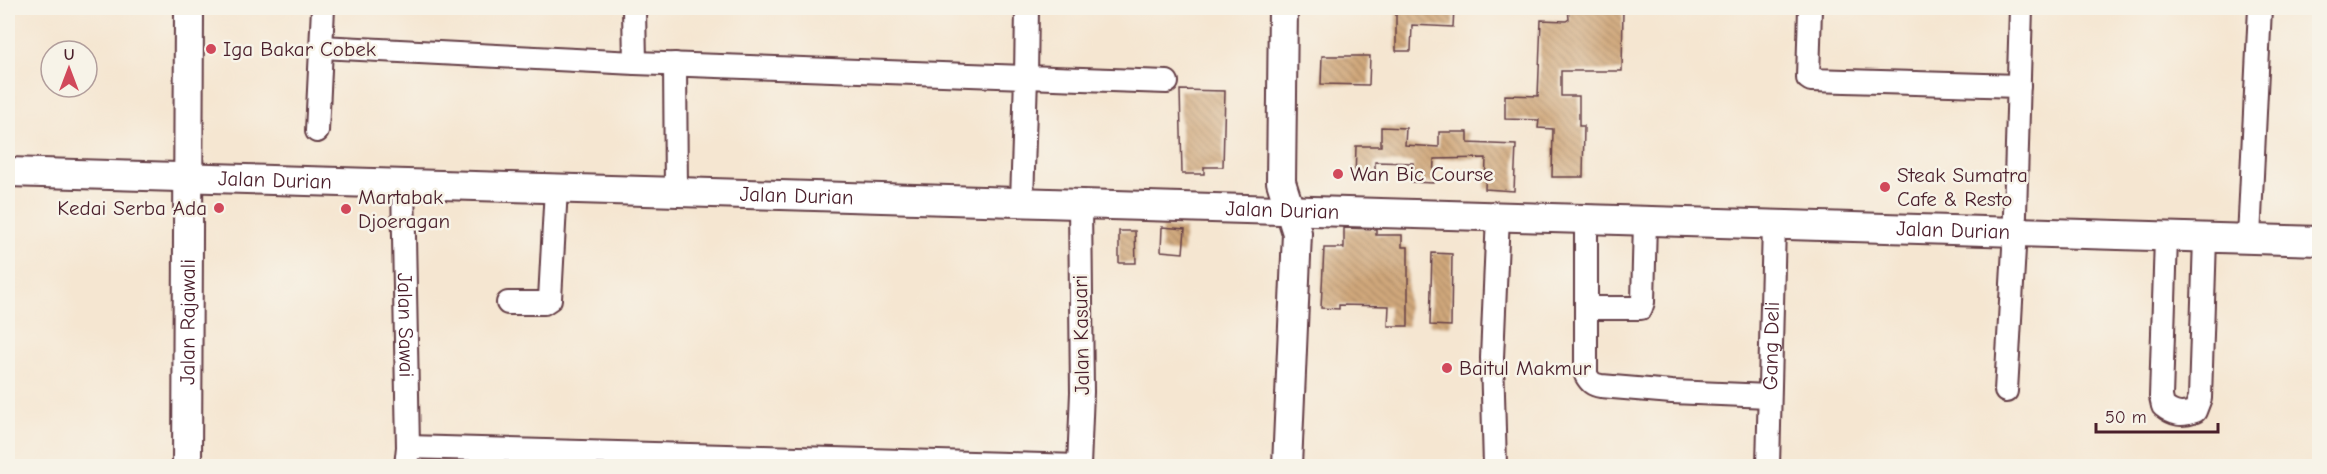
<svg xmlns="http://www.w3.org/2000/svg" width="2327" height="474" font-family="'Comic Neue',sans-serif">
<defs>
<pattern id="building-back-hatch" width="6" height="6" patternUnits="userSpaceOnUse" patternTransform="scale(1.5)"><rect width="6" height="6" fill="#d0a87b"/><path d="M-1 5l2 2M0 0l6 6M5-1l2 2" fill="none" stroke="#ab8865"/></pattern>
</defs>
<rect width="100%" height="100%" fill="#f7f3e8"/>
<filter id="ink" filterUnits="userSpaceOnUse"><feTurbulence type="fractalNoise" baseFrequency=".0167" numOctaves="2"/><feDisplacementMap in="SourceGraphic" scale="12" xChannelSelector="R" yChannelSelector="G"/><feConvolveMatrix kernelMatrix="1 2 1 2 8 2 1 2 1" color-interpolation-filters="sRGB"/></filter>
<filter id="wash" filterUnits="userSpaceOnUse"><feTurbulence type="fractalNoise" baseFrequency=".008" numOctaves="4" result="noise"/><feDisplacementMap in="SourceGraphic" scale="24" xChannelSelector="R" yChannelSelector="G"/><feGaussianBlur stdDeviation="1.35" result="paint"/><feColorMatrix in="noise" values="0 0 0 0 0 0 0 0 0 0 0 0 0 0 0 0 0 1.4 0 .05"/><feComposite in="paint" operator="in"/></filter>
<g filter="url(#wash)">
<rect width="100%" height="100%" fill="#f5e6d1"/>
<g id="blocks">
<!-- building -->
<g fill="url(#building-back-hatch)">
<polygon points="1396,8 1454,8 1453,27 1412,25 1411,51 1396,51"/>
<polygon points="1568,8 1623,8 1622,71 1561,71 1561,96 1579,96 1579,126 1584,126 1583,177 1552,177 1553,129 1538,128 1539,120 1505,119 1505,95 1538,96 1541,20 1566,21 1569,19"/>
<polygon points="1322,56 1370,56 1369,85 1321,84"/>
<polygon points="1180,90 1225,91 1223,167 1204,167 1204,174 1182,174"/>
<polygon points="1381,127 1406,128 1405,145 1439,147 1439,132 1468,132 1468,143 1516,145 1514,191 1485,189 1486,158 1434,159 1433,183 1412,182 1413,163 1375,162 1375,181 1355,180 1356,146 1381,146"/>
<polygon points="1162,227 1185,229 1183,253 1161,251"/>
<polygon points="1344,228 1376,229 1376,235 1402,235 1402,247 1408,247 1408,326 1388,326 1389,306 1339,305 1339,309 1321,308 1324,248 1344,248"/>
<polygon points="1119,231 1135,231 1136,263 1119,263"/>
<polygon points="1432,253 1452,254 1451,326 1430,325"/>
</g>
</g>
</g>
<g filter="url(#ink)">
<use href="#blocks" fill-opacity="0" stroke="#643d44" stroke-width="1.5"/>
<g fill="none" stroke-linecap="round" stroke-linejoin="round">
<defs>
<g id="minor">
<polyline points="634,8 635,63"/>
<polyline points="1027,8 1026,77 1167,82"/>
<polyline points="1810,8 1808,78 1811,80 2019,86"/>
<polyline points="321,47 635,63 1026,77 1022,201"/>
<polyline points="675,64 676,191"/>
<polyline points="317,131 323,8"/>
<path id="s1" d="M 403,184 L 408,447 L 406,466"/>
<path d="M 1586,219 L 1586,375 C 1590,382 1593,385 1601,386 L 1672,392 L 1769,396"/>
<path d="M 2166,238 L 2161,397 L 2163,406 C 2174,415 2182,416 2195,411 L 2200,398 L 2205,238"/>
<polyline points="2249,238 2260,8"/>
<polyline points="508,303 544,303 550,299 556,188"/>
<polyline points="1596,308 1641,308 1643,302 1645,221"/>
<polyline points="2006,391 2014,248 2021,8"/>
<polyline points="408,447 1079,466"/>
<polyline points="1079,466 1082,392 1080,203"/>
<polyline points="1495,466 1492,358 1498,216"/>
<path id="s2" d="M 1768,466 L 1774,225"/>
</g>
<g id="major">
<polyline points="1283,8 1281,182 1297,233 1287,466"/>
<path id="s3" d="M 8,172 L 2320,241"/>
<path id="s4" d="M 187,466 L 189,8"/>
</g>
</defs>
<!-- minor casing -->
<use href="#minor" stroke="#643d44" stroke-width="26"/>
<!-- major casing -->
<use href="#major" stroke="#643d44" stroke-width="32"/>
<!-- minor -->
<use href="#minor" stroke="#fff" stroke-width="22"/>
<!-- major -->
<use href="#major" stroke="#fff" stroke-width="28"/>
</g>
</g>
<!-- markers -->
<g fill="#d1495b" stroke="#f7f3e8" stroke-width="2">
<circle cx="211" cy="49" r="6"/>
<circle cx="1338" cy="174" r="6"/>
<circle cx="1885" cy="187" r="6"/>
<circle cx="219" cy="208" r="6"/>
<circle cx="346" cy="209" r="6"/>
<circle cx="1447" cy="368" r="6"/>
</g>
<g text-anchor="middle" stroke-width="5" stroke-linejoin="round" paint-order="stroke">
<!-- poi labels -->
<g font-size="21" fill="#4a1f2b" stroke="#f7f3e8" text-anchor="start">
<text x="223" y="56">Iga Bakar Cobek</text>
<text x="1350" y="181">Wan Bic Course</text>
<text x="1897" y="182">Steak Sumatra<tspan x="1897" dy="24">Cafe &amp; Resto</tspan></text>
<text x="358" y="204">Martabak<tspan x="358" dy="24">Djoeragan</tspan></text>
<text x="207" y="215" text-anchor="end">Kedai Serba Ada</text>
<text x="1459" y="375">Baitul Makmur</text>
</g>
<!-- street labels -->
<g font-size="21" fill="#4a1f2b" stroke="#f7f3e8">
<text dy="7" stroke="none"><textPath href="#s3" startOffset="267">Jalan Durian</textPath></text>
<text dy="7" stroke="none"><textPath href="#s3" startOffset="789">Jalan Durian</textPath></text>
<text dy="7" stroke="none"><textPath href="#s3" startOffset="1275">Jalan Durian</textPath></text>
<text dy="7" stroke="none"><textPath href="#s3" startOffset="1946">Jalan Durian</textPath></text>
<text dy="7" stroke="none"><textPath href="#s4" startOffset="144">Jalan Rajawali</textPath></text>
<text dy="7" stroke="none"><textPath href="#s1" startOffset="141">Jalan Sawai</textPath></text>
<text transform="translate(1081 335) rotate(-91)" y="7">Jalan Kasuari</text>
<text dy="7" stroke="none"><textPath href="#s2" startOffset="120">Gang Deli</textPath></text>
</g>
</g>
<!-- margin -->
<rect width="2327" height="474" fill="none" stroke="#f7f3e8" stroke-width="30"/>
<!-- north arrow -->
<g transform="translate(69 69)"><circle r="28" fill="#f7f3e8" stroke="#b29e9c" stroke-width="1.5"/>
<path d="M0-4.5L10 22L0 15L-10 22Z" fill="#d1495b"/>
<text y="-9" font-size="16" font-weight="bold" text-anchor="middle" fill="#4a1f2b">U</text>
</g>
<!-- scale -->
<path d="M2096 423v9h122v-9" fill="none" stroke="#4a1f2b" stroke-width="3"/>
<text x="2105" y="423" font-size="18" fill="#4a1f2b" stroke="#f7f3e8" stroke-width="4.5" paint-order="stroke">50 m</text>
</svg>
